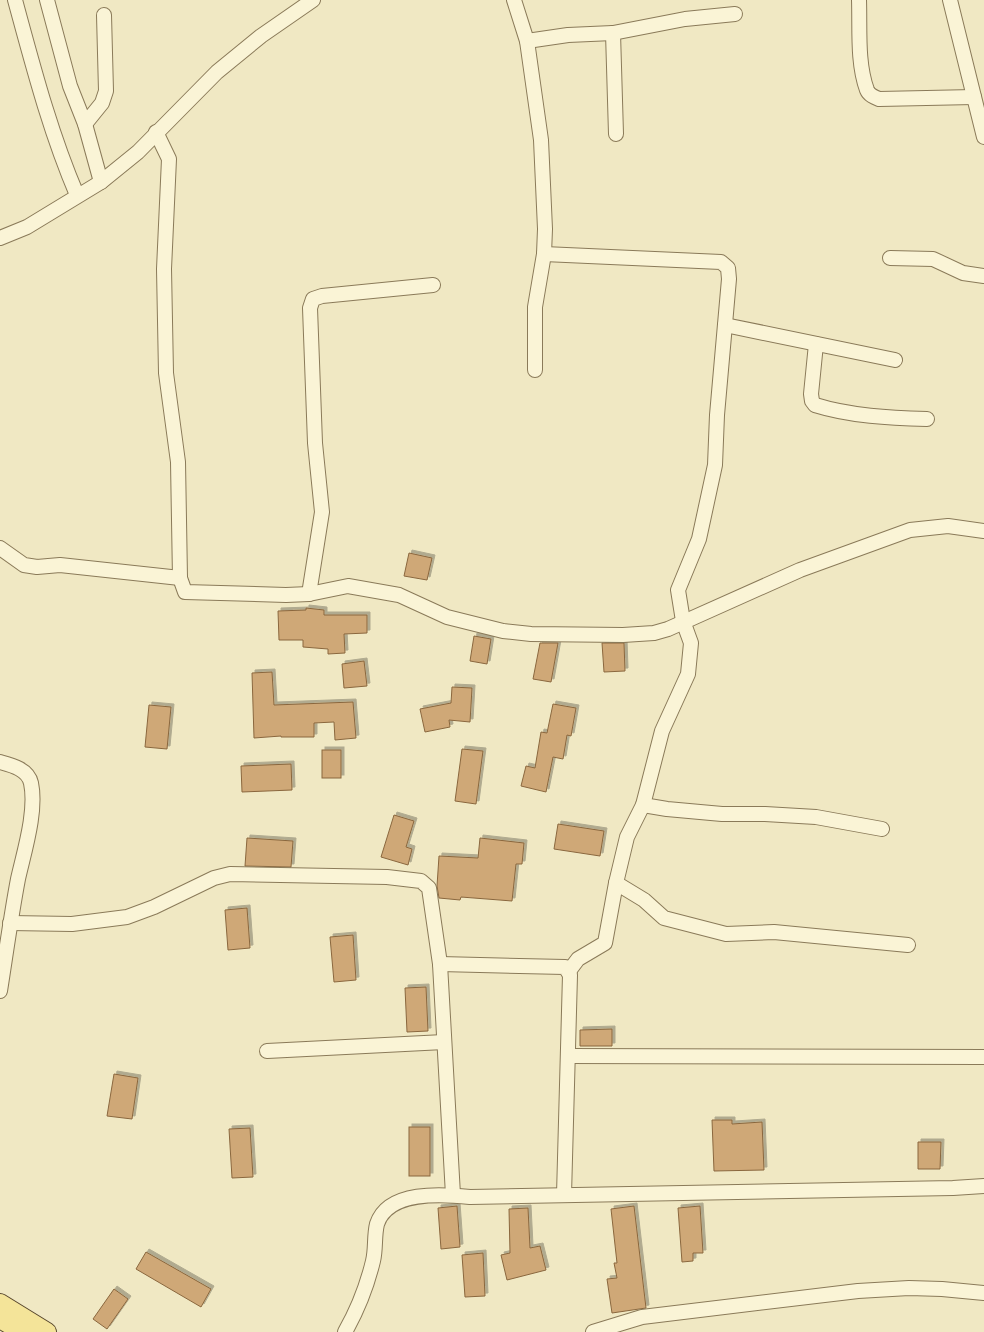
<svg xmlns="http://www.w3.org/2000/svg" width="984" height="1332" font-family="'Playfair Display',serif">
<defs>
<filter id="shadow"><feDropShadow dx="3" dy="-3" stdDeviation="0" flood-color="#0004"/></filter>
</defs>
<rect width="100%" height="100%" fill="#f0e8c3"/>
<!-- building -->
<g fill="#cfa877" stroke="#8a673e" filter="url(#shadow)">
<polygon points="409,553 432,558 427,580 404,576"/>
<polygon points="306,608 324,610 324,615 367,615 367,633 344,634 345,653 328,654 328,649 303,647 303,640 279,640 278,611 306,610"/>
<polygon points="474,636 491,639 487,664 470,661"/>
<polygon points="540,643 558,643 551,682 533,679"/>
<polygon points="602,643 624,643 625,671 604,672"/>
<polygon points="364,661 367,686 344,688 342,664"/>
<polygon points="272,672 274,705 353,702 356,738 335,740 334,722 314,723 314,737 281,737 281,736 254,738 252,673"/>
<polygon points="452,687 472,688 470,722 449,720 450,727 425,732 420,709 451,703"/>
<polygon points="553,704 576,708 571,736 567,735 563,759 553,757 546,792 521,786 526,766 535,768 541,732 547,733"/>
<polygon points="149,705 171,707 167,749 145,747"/>
<polygon points="462,749 483,751 476,804 455,801"/>
<rect x="322" y="750" width="19" height="28"/>
<polygon points="291,764 292,790 242,792 241,766"/>
<polygon points="394,815 414,821 406,847 412,849 408,865 381,857"/>
<polygon points="558,824 604,831 600,856 554,849"/>
<polygon points="247,838 293,841 291,867 245,866"/>
<polygon points="480,838 524,843 522,864 516,864 512,901 461,897 460,900 439,898 437,886 439,856 478,858"/>
<polygon points="247,908 250,948 228,950 225,910"/>
<polygon points="353,935 356,980 334,982 330,937"/>
<polygon points="426,987 428,1031 407,1032 405,988"/>
<polygon points="612,1029 612,1046 580,1046 580,1030"/>
<polygon points="114,1074 138,1078 132,1119 107,1116"/>
<polygon points="712,1120 732,1120 732,1124 762,1122 764,1170 714,1171"/>
<rect x="409" y="1127" width="21" height="49"/>
<polygon points="250,1128 253,1177 232,1178 229,1129"/>
<polygon points="918,1142 941,1142 940,1169 918,1169"/>
<polygon points="457,1206 460,1247 441,1249 438,1208"/>
<polygon points="634,1206 646,1308 612,1313 607,1279 617,1278 614,1263 617,1263 611,1209"/>
<polygon points="700,1206 703,1253 693,1253 693,1261 682,1262 678,1208"/>
<polygon points="528,1208 530,1248 540,1246 546,1270 507,1280 501,1255 510,1253 509,1209"/>
<polygon points="146,1252 211,1289 201,1307 136,1269"/>
<polygon points="483,1253 485,1296 465,1297 462,1255"/>
<polygon points="114,1289 128,1299 107,1329 93,1319"/>
</g>
<g fill="none" stroke-linecap="round" stroke-linejoin="round">
<defs>
<g id="minor">
<path d="M 15,0 C 33,66 50,132 77,195"/>
<polyline points="47,0 70,86 85,124 101,182"/>
<polyline points="514,0 527,41 541,140 545,229 544,254 535,307 535,370"/>
<path d="M 859,0 C 860,29 857,63 867,90 C 869,95 874,97 879,99 L 974,97"/>
<polyline points="950,0 984,137"/>
<polyline points="613,33 616,134"/>
<polyline points="527,41 568,35 613,33 685,19 735,14"/>
<polyline points="85,124 102,103 106,91 104,15"/>
<polyline points="156,132 169,159 164,269 166,373 178,462 180,578 185,592 286,595 309,594 348,586 399,595 447,617 503,631 531,634 623,635 654,633 668,629 800,570 910,530 948,526 984,531"/>
<polyline points="0,238 27,227 101,182 138,152 217,72 261,36 313,0"/>
<polyline points="544,254 721,262 728,268 729,279 717,415 715,465 699,539 678,590 683,621 691,643 688,674 662,731 643,805 627,837 616,883 605,943 578,959 569,971"/>
<polyline points="890,258 933,259 963,273 984,276"/>
<polyline points="725,325 895,360"/>
<path d="M 816,344 L 811,394 L 812,401 L 815,405 C 850,416 890,418 927,419"/>
<polyline points="0,548 24,565 37,567 60,565 180,578"/>
<polyline points="309,594 322,512 315,443 310,308 313,299 322,296 433,285"/>
<path d="M 0,762 C 11,765 28,769 31,783 C 37,811 24,852 18,879 C 11,916 6,953 0,991"/>
<polyline points="643,805 667,809 722,814 765,814 816,817 882,829"/>
<polyline points="616,883 644,900 664,918 726,934 774,932 908,945"/>
<polyline points="10,923 72,924 127,917 154,907 214,878 230,874 387,877 421,881 429,888 440,964 453,1195"/>
<polyline points="440,964 565,967 570,975 564,1195"/>
<polyline points="267,1051 444,1042"/>
<polyline points="568,1056 984,1057"/>
<path d="M 345,1332 C 358,1309 367,1286 373,1261 C 376,1249 374,1236 377,1224 C 388,1190 442,1194 470,1197 L 953,1188 L 984,1186"/>
<polyline points="593,1332 642,1317 858,1291 909,1288 942,1289 984,1293"/>
</g>
<g id="major">
<polyline points="0,1303 47,1332"/>
<polyline points="0,1319 22,1332"/>
</g>
</defs>
<!-- minor casing -->
<use href="#minor" stroke="#8a7a59" stroke-width="16"/>
<!-- major casing -->
<use href="#major" stroke="#58472d" stroke-width="20"/>
<!-- minor -->
<use href="#minor" stroke="#faf4d6" stroke-width="14"/>
<!-- major -->
<use href="#major" stroke="#f4e499" stroke-width="18"/>
</g>
</svg>
